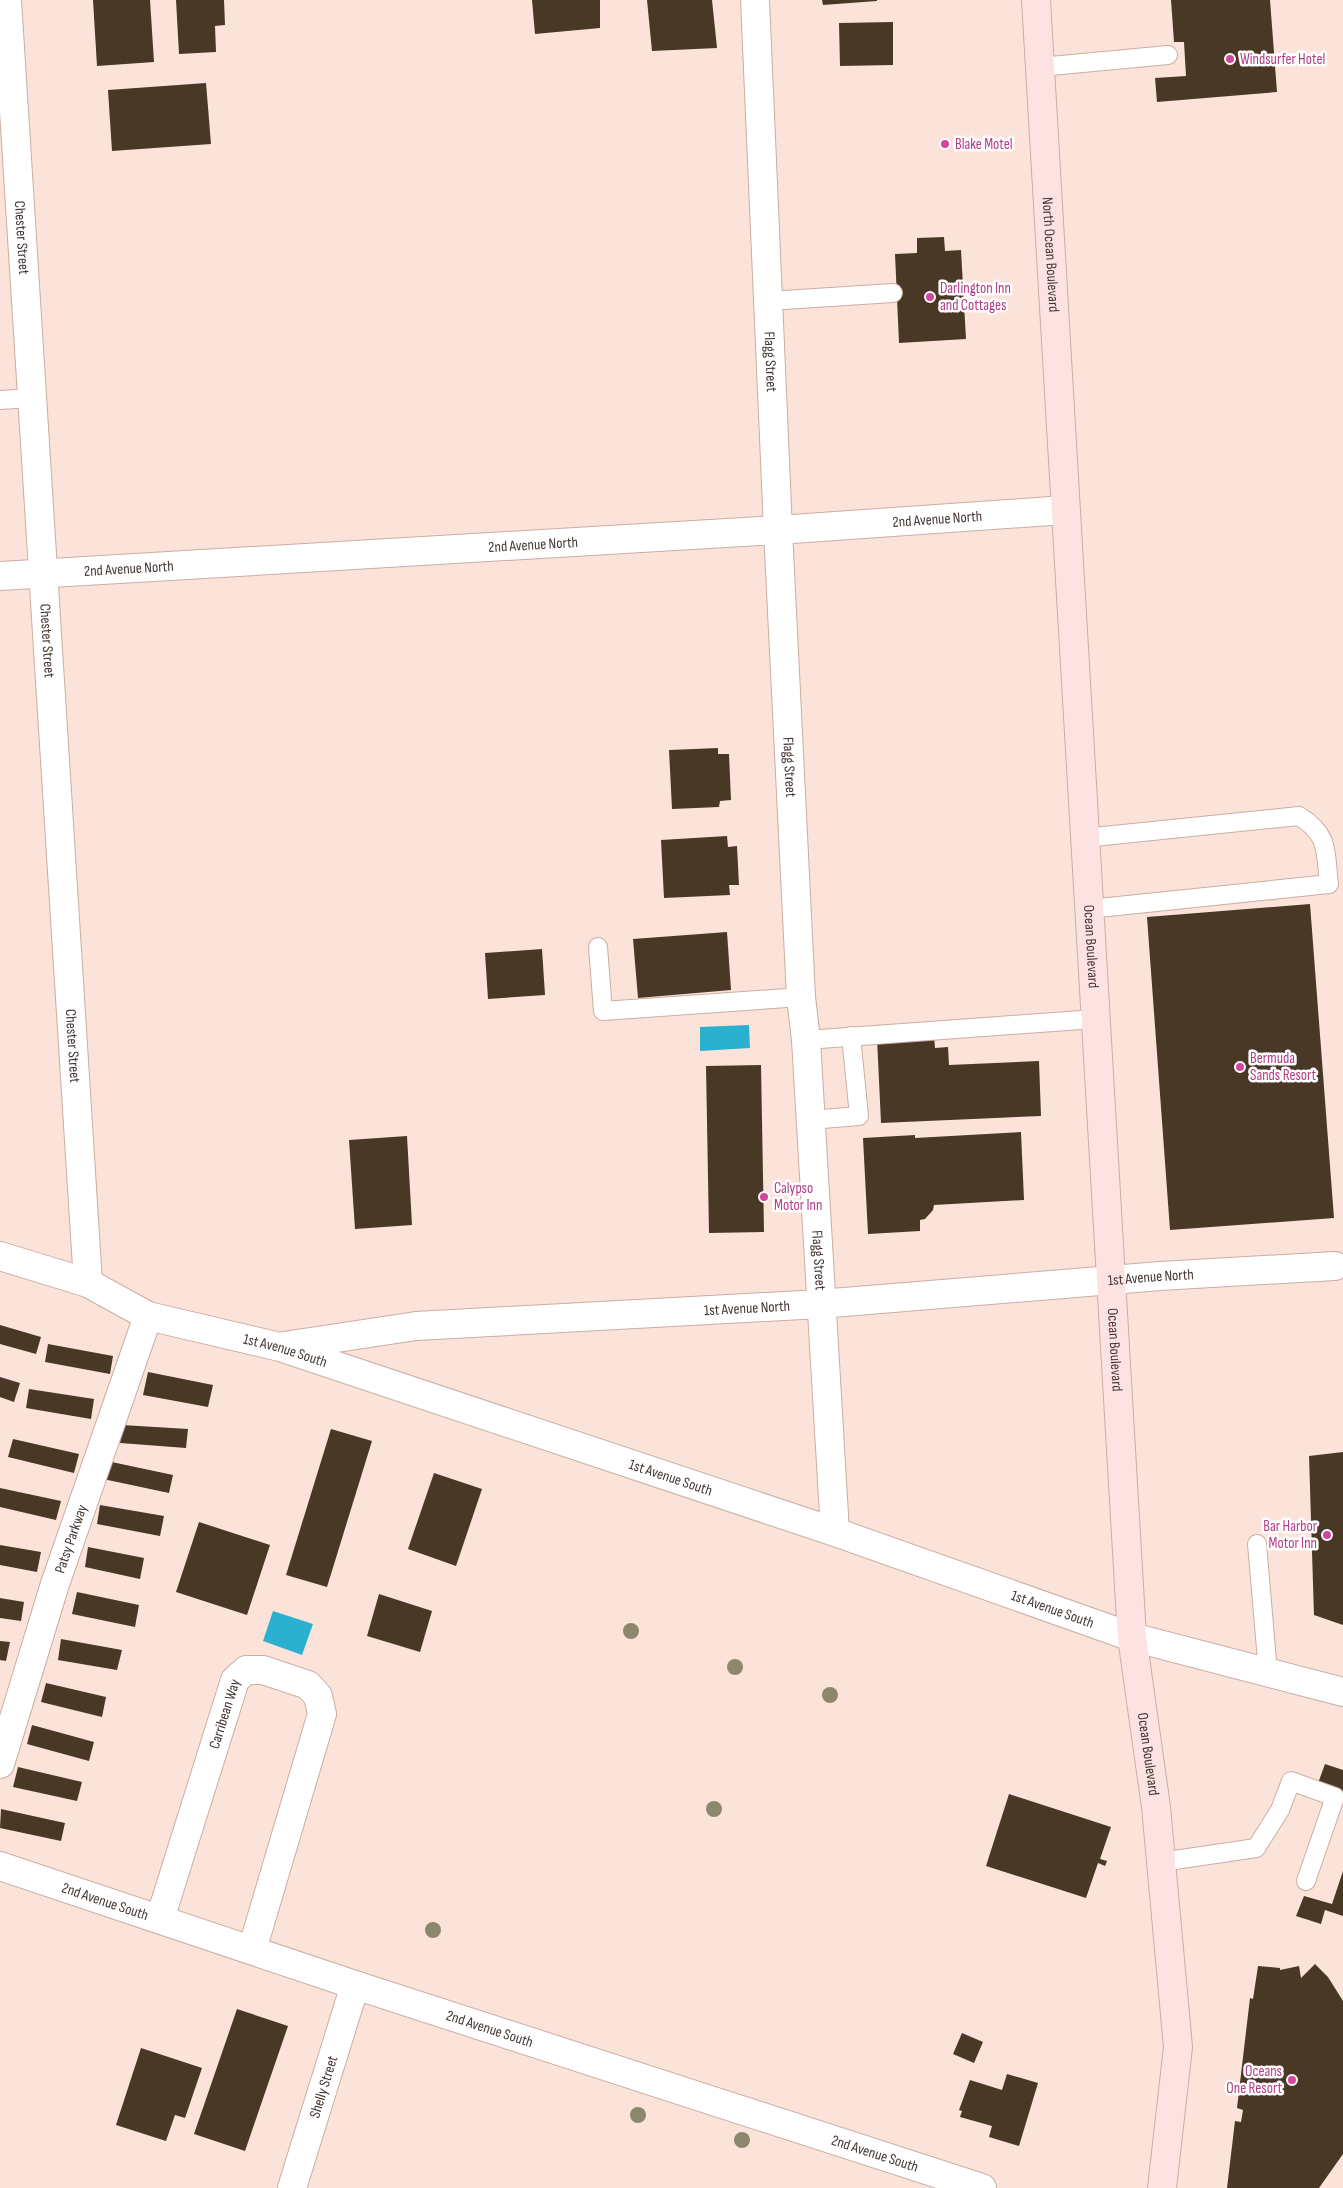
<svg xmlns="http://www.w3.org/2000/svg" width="1343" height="2188" font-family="'Sofia Sans Condensed',sans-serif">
<rect width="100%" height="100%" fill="#fce3da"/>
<!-- water -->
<g fill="#2bb1cf">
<polygon points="749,1025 750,1048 700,1051 700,1027"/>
<polygon points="273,1611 313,1624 302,1655 263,1641"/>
</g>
<!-- building -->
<g fill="#483825">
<polygon points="93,0 150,0 154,62 97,66"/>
<polygon points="176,0 224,0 225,25 215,26 216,52 179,54"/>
<polygon points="532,0 600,0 600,28 535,34"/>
<polygon points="647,0 712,0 717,48 652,51"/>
<polygon points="822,0 877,0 877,1 823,5"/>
<polygon points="1171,0 1270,0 1277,92 1157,102 1155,78 1186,76 1184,42 1174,42"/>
<polygon points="893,22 893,65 840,66 839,23"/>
<polygon points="206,83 211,144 112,151 108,90"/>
<polygon points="944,237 945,251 961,250 966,339 899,343 895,254 917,253 917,238"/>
<polygon points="718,748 718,754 729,754 731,800 720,801 719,807 672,809 669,750"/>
<polygon points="727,836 728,847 737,846 739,885 729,885 730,895 664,898 661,840"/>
<polygon points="1310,904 1334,1218 1170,1230 1147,917"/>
<polygon points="727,932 731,990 638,998 633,939"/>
<polygon points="542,949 545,995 488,999 485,953"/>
<polygon points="934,1036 935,1048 948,1047 949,1065 1039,1061 1041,1116 881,1123 877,1038"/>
<polygon points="761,1065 764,1232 709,1233 706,1066"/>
<polygon points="1021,1132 1024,1200 934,1205 933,1210 925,1219 920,1220 920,1231 868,1234 863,1138 915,1135 915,1138"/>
<polygon points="407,1136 412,1225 355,1229 349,1140"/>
<polygon points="0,1325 41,1337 36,1354 0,1344"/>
<polygon points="48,1344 113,1356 110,1374 45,1362"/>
<polygon points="148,1372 213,1385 208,1407 143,1395"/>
<polygon points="0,1377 20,1383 14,1402 0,1397"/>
<polygon points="29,1389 94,1399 91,1419 26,1408"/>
<polygon points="122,1425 188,1429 186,1448 120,1443"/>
<polygon points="331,1429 372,1441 327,1587 286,1575"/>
<polygon points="13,1439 79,1454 74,1473 8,1457"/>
<polygon points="1343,1452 1343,1625 1314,1615 1309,1456"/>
<polygon points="107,1461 173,1475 169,1493 103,1479"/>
<polygon points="434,1473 482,1489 456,1566 408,1549"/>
<polygon points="0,1488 61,1501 56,1520 0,1507"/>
<polygon points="100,1505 164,1516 160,1536 97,1524"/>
<polygon points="199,1522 270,1545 247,1615 176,1592"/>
<polygon points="0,1545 41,1552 37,1572 0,1565"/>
<polygon points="88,1547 144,1558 140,1579 85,1567"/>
<polygon points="77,1592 139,1605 135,1627 72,1614"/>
<polygon points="379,1594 432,1611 420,1652 367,1636"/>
<polygon points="0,1598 24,1602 21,1621 0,1618"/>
<polygon points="61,1639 122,1650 117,1670 58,1660"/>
<polygon points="0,1641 10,1642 6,1661 0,1660"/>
<polygon points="46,1683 106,1697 102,1717 41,1702"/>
<polygon points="32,1725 94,1742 89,1761 27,1744"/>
<polygon points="1325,1764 1343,1770 1343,1793 1317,1786"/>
<polygon points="18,1767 82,1782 77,1801 13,1787"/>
<polygon points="1009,1794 1111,1827 1100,1859 1107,1861 1105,1866 1098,1863 1086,1898 986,1866"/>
<polygon points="1,1809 65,1823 61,1841 0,1828"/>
<polygon points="1343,1871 1343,1916 1325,1910 1321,1924 1296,1916 1304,1896 1332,1904"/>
<polygon points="1315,1964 1328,1977 1343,2001 1343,2154 1319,2188 1227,2188 1235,2121 1241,2122 1243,2110 1237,2108 1250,1998 1253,1999 1258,1966 1280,1968 1280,1970 1299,1966 1301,1978"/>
<polygon points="237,2009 288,2026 245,2151 194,2134"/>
<polygon points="962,2033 983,2042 974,2063 953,2054"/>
<polygon points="141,2048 202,2068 185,2118 175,2115 166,2141 116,2125"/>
<polygon points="1007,2074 1038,2083 1019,2146 989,2137 992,2126 960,2117 962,2111 959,2110 970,2080 1002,2090"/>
</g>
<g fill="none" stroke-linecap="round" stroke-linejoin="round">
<defs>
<g id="lane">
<polyline points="1040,67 1168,55"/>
<polyline points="768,301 893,293"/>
<polyline points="0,400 33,398"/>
<path d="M 1084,838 L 1299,816 C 1330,835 1325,852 1329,884 L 1089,909"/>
<polyline points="598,947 603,1011 801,997"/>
<polyline points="806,1040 1095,1019"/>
<polyline points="810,1120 859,1116 851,1036"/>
<polyline points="1257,1544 1268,1672"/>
<polyline points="1161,1862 1256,1848 1280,1810 1291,1781 1335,1797 1306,1881"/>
</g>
<g id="street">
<path id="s1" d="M 7,0 L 88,1283"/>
<path id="s2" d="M 755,0 L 778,530 L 801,997 L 806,1040 L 835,1532"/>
<path id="s3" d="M 0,576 L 778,530 L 1065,510"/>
<path id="s4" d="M 0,1256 L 88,1283 L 148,1316 L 280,1347 L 835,1532 L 1132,1637 L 1343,1692"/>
<path id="s5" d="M 284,1346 L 416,1326 L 820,1304 L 1160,1276 L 1335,1266"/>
<path id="s6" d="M 0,1764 L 55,1584 L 148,1316"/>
<path id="s7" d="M 0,1866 L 355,1985 L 982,2188"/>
<path id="s8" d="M 160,1919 L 235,1680 L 246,1670 L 263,1670 L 308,1685 L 318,1696 L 322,1714 L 252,1950"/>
<path id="s9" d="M 292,2188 L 355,1985"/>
</g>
<g id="secondary">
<path id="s10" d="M 1036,0 L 1132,1637 L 1156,1807 L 1178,2047 L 1162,2188"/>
</g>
</defs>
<!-- lane casing -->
<use href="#lane" stroke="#cbada3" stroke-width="20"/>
<!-- street casing -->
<use href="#street" stroke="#cbada3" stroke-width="30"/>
<!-- secondary casing -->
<use href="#secondary" stroke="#cbada3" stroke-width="30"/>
<!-- lane -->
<use href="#lane" stroke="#fff" stroke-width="18"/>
<!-- street -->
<use href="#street" stroke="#fff" stroke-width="28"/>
<!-- secondary -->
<use href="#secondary" stroke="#fce3e2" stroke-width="28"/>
</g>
<!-- trees -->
<g fill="#8d876e">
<circle cx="631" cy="1631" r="8"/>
<circle cx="735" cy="1667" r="8"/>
<circle cx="830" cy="1695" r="8"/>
<circle cx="714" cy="1809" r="8"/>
<circle cx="433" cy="1930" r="8"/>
<circle cx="638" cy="2115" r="8"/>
<circle cx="742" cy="2140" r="8"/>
</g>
<!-- markers -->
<g fill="#d1479c" stroke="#fff" stroke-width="2">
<circle cx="1230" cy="59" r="5"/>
<circle cx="945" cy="144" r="5"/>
<circle cx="930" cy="297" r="5"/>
<circle cx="1240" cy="1067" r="5"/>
<circle cx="764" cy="1197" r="5"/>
<circle cx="1327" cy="1535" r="5"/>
<circle cx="1292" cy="2080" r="5"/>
</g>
<g text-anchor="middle" stroke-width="5" stroke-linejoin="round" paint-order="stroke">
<!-- hotel labels -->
<g font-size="15" fill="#b23c85" stroke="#fff" text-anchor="start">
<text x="1240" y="64">Windsurfer Hotel</text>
<text x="955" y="149">Blake Motel</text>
<text x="940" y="293">Darlington Inn<tspan x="940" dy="17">and Cottages</tspan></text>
<text x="1250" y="1063">Bermuda<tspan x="1250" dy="17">Sands Resort</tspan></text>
<text x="774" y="1193">Calypso<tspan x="774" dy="17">Motor Inn</tspan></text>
<text x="1317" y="1531" text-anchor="end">Bar Harbor<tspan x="1317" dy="17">Motor Inn</tspan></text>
<text x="1282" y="2076" text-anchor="end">Oceans<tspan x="1282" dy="17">One Resort</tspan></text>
</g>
<!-- street labels -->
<g font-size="15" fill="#433733" stroke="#fff">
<text dy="5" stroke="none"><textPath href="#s1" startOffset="238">Chester Street</textPath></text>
<text dy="5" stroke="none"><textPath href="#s10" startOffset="255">North Ocean Boulevard</textPath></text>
<text dy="5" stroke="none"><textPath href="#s2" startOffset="362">Flagg Street</textPath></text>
<text dy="5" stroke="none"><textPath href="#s3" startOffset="939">2nd Avenue North</textPath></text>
<text dy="5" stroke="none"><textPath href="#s3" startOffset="534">2nd Avenue North</textPath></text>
<text dy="5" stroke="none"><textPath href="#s3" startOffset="129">2nd Avenue North</textPath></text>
<text dy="5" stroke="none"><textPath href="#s1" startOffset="642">Chester Street</textPath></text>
<text dy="5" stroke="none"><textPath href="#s2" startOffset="768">Flagg Street</textPath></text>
<text dy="5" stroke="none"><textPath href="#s10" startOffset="948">Ocean Boulevard</textPath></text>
<text dy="5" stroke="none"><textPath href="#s1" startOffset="1048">Chester Street</textPath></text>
<text dy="5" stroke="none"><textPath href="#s2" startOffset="1262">Flagg Street</textPath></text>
<text dy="5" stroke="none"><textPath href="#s5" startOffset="870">1st Avenue North</textPath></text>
<text dy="5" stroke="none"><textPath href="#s5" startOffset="465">1st Avenue North</textPath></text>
<text dy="5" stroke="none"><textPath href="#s10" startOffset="1352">Ocean Boulevard</textPath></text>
<text dy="5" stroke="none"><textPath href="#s4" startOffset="302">1st Avenue South</textPath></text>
<text dy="5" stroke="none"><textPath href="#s4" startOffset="708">1st Avenue South</textPath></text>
<text dy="5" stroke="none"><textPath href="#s6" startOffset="236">Patsy Parkway</textPath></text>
<text dy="5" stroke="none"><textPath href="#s4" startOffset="1112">1st Avenue South</textPath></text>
<text dy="5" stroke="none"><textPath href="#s8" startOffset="215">Carribean Way</textPath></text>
<text dy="5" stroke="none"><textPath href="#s10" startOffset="1758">Ocean Boulevard</textPath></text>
<text dy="5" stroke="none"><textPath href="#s7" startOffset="111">2nd Avenue South</textPath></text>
<text dy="5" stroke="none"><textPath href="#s7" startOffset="516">2nd Avenue South</textPath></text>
<text dy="5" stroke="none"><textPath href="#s9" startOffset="106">Shelly Street</textPath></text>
<text dy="5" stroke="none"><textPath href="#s7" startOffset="921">2nd Avenue South</textPath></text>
</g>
</g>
</svg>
